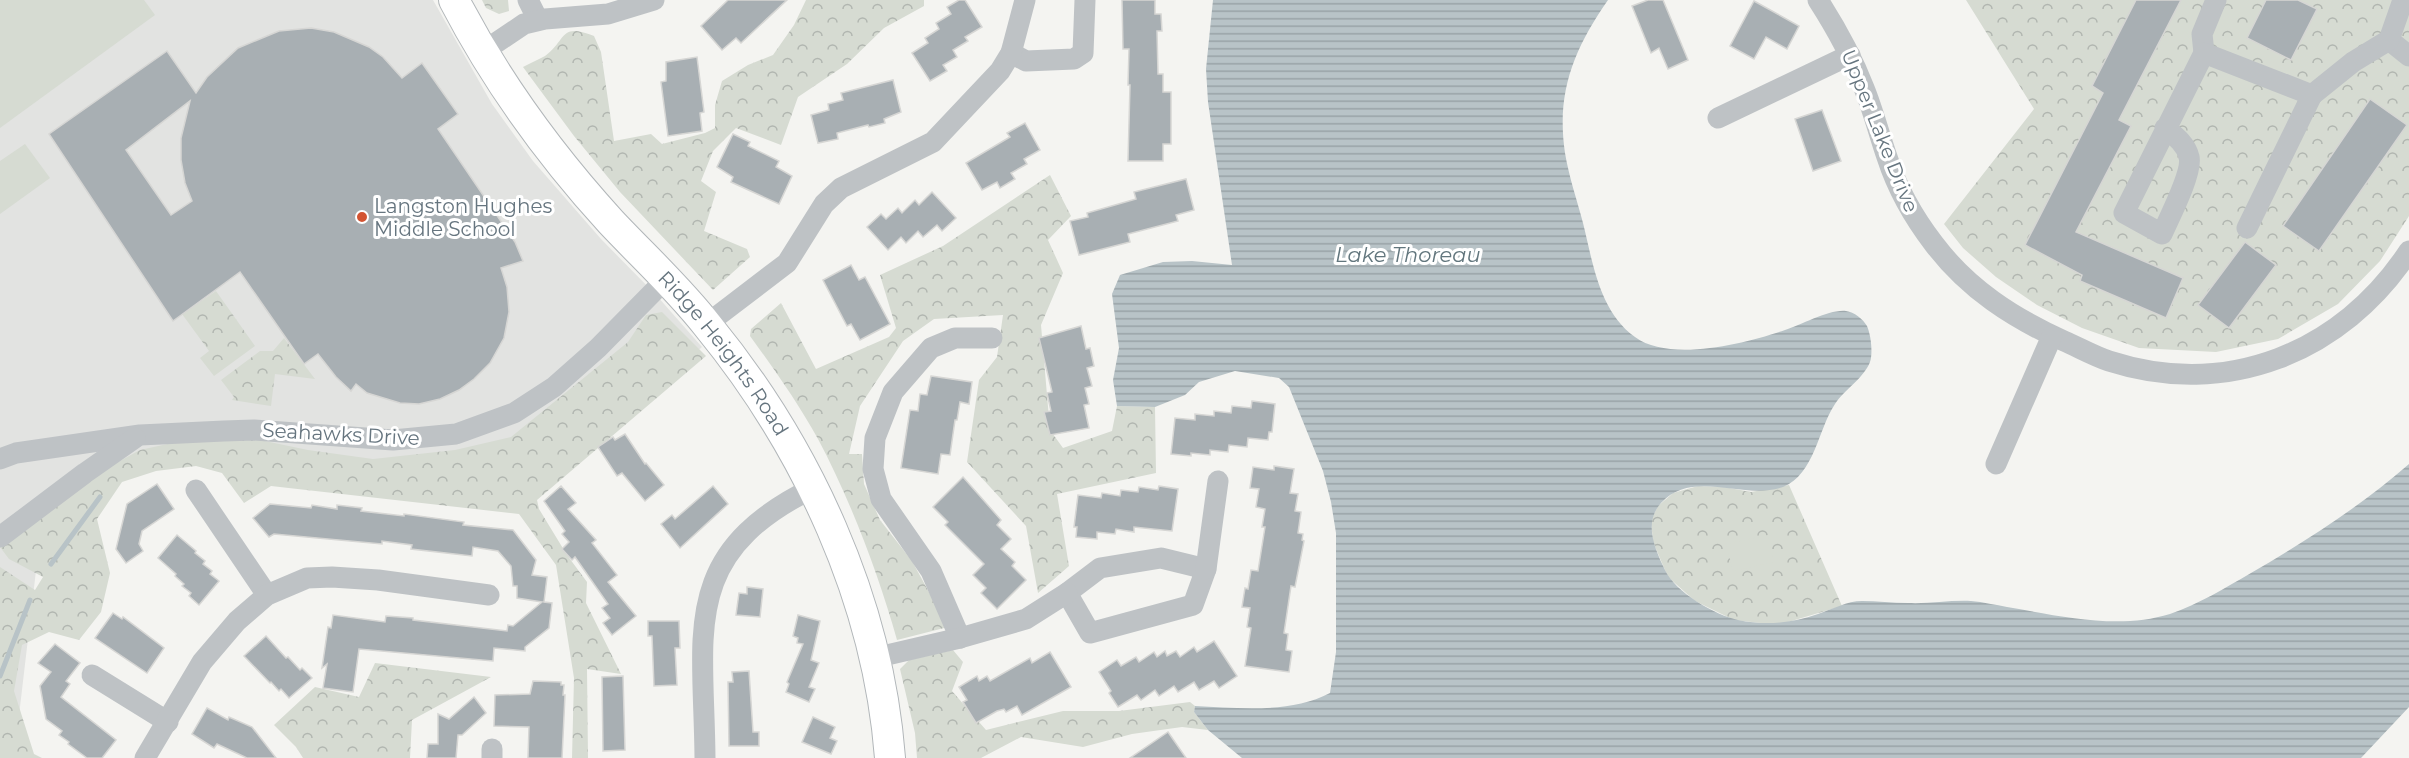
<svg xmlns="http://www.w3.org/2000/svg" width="2409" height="758" font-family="Montserrat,sans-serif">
<defs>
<pattern id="forest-crowns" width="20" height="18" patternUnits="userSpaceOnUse" patternTransform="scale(1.5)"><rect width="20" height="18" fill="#d6dbd2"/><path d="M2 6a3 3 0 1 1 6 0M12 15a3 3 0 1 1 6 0" fill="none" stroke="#b1b6b0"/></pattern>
<pattern id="water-rules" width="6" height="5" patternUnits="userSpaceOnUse" patternTransform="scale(1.5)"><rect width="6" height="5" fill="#b8c3c7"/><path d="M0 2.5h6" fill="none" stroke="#99a3a7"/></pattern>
</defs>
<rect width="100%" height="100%" fill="#f4f4f1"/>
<!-- built -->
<polygon fill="#e2e3e1" points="0,0 433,0 492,104 533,161 601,239 657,296 702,347 526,504 154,457 39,545 14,758 0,758"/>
<!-- forest -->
<g fill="url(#forest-crowns)">
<polygon points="482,0 508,0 509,11 499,14 486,8"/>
<path d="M 806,0 L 924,0 L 924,6 L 884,28 L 847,64 L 798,97 L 781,145 L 736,128 L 713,151 L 701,181 L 716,192 L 704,231 L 747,249 L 750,257 L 713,290 L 620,192 L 574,136 L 523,67 C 530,63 538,60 545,56 C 567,40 559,22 594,36 L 601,52 L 614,141 L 651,134 L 662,144 L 705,133 L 715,128 L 715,105 L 722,81 L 748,65 L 773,55 L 794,25 Z"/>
<polygon points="1966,0 2409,0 2409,216 2380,261 2338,304 2278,339 2216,352 2139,348 2082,328 2037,305 1996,277 1963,248 1944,224 2034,109"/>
<path d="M 1050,175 L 1071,216 L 1048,240 L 1063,273 L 1041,325 L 1050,430 L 1063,448 L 1112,431 L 1117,406 L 1155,407 L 1156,473 L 1057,494 L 1069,566 L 1038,593 L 1026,526 L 967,462 L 979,380 L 997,357 L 1003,315 L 934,319 L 903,341 L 860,406 L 849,454 L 862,454 L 864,484 L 880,520 L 912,561 L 948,627 L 897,640 C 879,575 850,499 818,439 C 798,403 774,369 750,336 L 751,329 L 781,303 L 816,369 L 889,337 L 896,328 L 880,275 L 943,246 Z"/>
<polygon points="216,291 255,346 214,376 200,358 209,351 182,314"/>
<polygon points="662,312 706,356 537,500 539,509 567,555 587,582 586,603 621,674 587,669 588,758 572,758 574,678 556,565 519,514 271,486 244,503 222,473 196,466 156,471 122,482 97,519 110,573 101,612 79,640 49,632 22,645 14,691 34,754 42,758 0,758 0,567 35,590 43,577 9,559 0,547 107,468 140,450 190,439 245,437 308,450 373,459 455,450 511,437 628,342 646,315"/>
<polygon points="284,338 315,379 275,374 271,406 232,400 234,397 221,380 260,351 273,351"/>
<polygon points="1789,485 1842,606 1778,625 1734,620 1695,601 1668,577 1653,542 1651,520 1658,506 1673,493 1698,486 1724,487 1751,492"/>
<polygon points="953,650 963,662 952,691 986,730 1063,711 1119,711 1190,702 1195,706 1194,712 1208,730 1182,727 1132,734 1083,747 1021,737 981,758 917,758 915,733 900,669 909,660"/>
<polygon points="375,663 491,677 412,720 410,758 303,758 296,747 274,725 315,687 359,697"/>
</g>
<!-- park -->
<g fill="#d6dbd2">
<polygon points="0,0 144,0 155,15 0,128"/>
<polygon points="25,144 50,178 0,214 0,161"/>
<polygon points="1768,535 1774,562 1733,571 1726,544"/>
</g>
<!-- water -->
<path fill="url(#water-rules)" d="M 1213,0 L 1608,0 C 1574,49 1556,92 1565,153 C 1569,177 1577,200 1583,223 C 1593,263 1599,311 1635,337 C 1670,363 1747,343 1785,330 C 1801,325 1830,309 1846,311 C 1854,312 1863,319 1867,326 C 1871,335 1873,353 1870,362 C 1864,378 1844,390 1835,404 C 1818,429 1815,474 1783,487 C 1744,501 1693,468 1661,503 C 1643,523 1655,549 1665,570 C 1675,592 1715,615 1738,620 C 1767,626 1791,623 1818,614 C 1833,609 1847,601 1862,601 C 1877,601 1892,603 1908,603 C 1929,604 1950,600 1971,601 C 1983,602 1996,605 2007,607 C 2060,616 2118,630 2170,614 C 2199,604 2225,588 2251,573 C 2306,541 2361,506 2409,464 L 2409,707 L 2361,758 L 1242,758 L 1208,730 L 1194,712 L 1195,706 C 1238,708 1290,714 1330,693 L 1336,652 L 1336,533 L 1331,502 L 1323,471 L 1289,387 L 1279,378 L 1235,371 L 1199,382 L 1185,395 L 1155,407 L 1117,406 L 1113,380 L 1119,348 L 1112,294 L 1120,275 L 1163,262 L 1192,261 L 1232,265 L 1208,102 L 1206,69 Z"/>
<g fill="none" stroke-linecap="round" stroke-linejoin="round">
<!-- stream -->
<g stroke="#b8c3c7" stroke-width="5">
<polyline points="51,564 100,497"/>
<polyline points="0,676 30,600"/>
</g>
</g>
<!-- building -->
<g fill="#a8afb3" stroke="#d6d6d4" stroke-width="1.5" fill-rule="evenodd">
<polygon points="728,0 787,0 741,43 736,38 722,50 701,26"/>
<polygon points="959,0 965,0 982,27 965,37 968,41 953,50 957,57 943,65 947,71 930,81 912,53 928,43 925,38 939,29 936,23 951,14 947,7"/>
<polygon points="1122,0 1155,0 1155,14 1161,14 1162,31 1157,31 1158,74 1163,74 1163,92 1171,92 1171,144 1163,144 1163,161 1128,161 1130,85 1128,85 1129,49 1123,49"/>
<polygon points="1648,0 1663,0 1688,60 1668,69 1659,48 1651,53 1632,6"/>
<polygon points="2136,0 2181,0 2119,120 2131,126 2076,232 2183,278 2166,318 2080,281 2082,275 2025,245 2103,93 2092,86"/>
<polygon points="2266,0 2298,0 2317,9 2291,60 2247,38"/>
<polygon points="1754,1 1799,26 1787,49 1766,37 1754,59 1730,46"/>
<path d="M 311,28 L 334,32 L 369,47 L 383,57 L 402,78 L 422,63 L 458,114 L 438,129 L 515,242 L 523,261 L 501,268 L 507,287 L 509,312 L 504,338 L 490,363 L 474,379 L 459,390 L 440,399 L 419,404 L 400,403 L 367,393 L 356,384 L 351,391 L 336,377 L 318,354 L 304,364 L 240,272 L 173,321 L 49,134 L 167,51 L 196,93 L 207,77 L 238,48 L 279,31 ZM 190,101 L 181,138 L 181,160 L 185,183 L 192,201 L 171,215 L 126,150 Z"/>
<polygon points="697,57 704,112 700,113 702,131 668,136 661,82 666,81 666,62"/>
<polygon points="893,80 901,112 884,119 885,123 869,127 868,125 837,133 838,139 818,143 811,115 829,110 828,104 843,100 841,93"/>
<polygon points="2370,99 2407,125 2319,251 2283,226"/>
<polygon points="1822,110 1841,161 1813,171 1795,119"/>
<polygon points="1025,123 1040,150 1024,159 1027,164 1011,173 1015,179 1000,188 997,182 982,190 966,163 1010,137 1007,133"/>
<polygon points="733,134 750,142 748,146 779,161 776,167 792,176 779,204 731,182 733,177 717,167"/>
<polygon points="1186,179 1194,210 1176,215 1178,221 1128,234 1130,242 1079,255 1070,221 1088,217 1087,213 1136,199 1134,192"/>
<polygon points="932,192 956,218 942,231 937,225 923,237 918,231 906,243 901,237 888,250 867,227 881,214 886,219 898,208 902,213 915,200 919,205"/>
<polygon points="2245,242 2276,265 2229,328 2198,305"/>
<polygon points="851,265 859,280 865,277 890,324 860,340 851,324 847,326 823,280"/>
<polygon points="1081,326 1086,349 1090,348 1094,366 1087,368 1092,386 1085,388 1089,404 1084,405 1089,428 1050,435 1044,412 1051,411 1047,393 1052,392 1039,338"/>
<polygon points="931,376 972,382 969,404 960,402 957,420 955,420 950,455 941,454 938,474 901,468 910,410 918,411 920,394 927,395"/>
<polygon points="1252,401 1275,404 1272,432 1269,432 1268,440 1248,438 1247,447 1229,445 1228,452 1210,450 1210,455 1191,453 1191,456 1171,454 1175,418 1195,420 1195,414 1214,416 1214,411 1231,413 1232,406 1251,408"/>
<polygon points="625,434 645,464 646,463 664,485 645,501 622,473 617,476 598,447 613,437 615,440"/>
<polygon points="1274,466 1294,469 1290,493 1298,494 1295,511 1301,512 1298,533 1303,534 1302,540 1304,541 1295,587 1291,586 1284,633 1288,634 1286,650 1292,651 1289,672 1245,666 1251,628 1247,627 1250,608 1242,607 1245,588 1248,589 1251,570 1258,571 1265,527 1262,527 1265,509 1256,507 1259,489 1250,488 1253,467 1274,470"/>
<polygon points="963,477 1001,520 997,525 1011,539 1001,549 1015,562 1012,566 1026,580 997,609 981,593 986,588 973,575 984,564 945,525 948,522 933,507"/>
<polygon points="157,484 174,509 142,531 139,544 143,551 126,563 116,549 127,504"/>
<polygon points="561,486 576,503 568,509 596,540 592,543 617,575 608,582 636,616 612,635 603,623 610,618 602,608 608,604 575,557 572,560 562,549 569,542 562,534 565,531 544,501"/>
<polygon points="713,486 728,504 680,548 661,524 672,515 675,519"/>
<polygon points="1159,486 1178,489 1172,531 1134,527 1134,532 1116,529 1115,534 1097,532 1097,539 1076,537 1077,527 1074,527 1078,495 1101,498 1102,493 1120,496 1121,490 1138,492 1139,487 1158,490"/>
<polygon points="270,504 311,508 312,505 337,509 337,505 362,508 361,511 404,516 404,514 464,522 463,525 513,530 536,560 532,575 547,577 544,602 552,603 549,628 525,647 525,651 494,648 493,661 359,649 353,692 323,688 327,664 322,668 328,627 331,628 333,615 385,622 386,616 413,618 413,620 507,631 508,625 513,626 542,602 517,598 517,586 513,586 511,566 498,551 473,547 472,556 411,549 412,545 382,541 382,544 274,534 269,537 253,518"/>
<polygon points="177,535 196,551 195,553 205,561 203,564 212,571 210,574 219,581 199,605 189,596 191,593 182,586 184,584 175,576 176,574 158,558"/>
<polygon points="747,587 763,589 760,617 736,615 739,593 747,594"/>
<polygon points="113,613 122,619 123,617 164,648 147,673 95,638"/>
<polygon points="798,615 820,621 811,660 819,663 809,687 815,689 809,702 786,692 789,684 787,682 803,644 797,643 798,638 793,636"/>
<polygon points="648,621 679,621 680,648 675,648 677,685 654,686 652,636 648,636"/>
<polygon points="266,636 286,658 288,657 300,670 302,668 312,678 289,698 281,689 279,691 271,682 270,683 244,656"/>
<polygon points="1214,641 1237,676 1219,688 1214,681 1199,690 1194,682 1178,692 1174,686 1159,696 1155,690 1141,700 1137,695 1118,707 1109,693 1111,691 1099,672 1117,660 1121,666 1136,657 1139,662 1154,652 1157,657 1165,651 1167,656 1176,651 1180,657 1194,647 1197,652"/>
<polygon points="55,644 80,663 66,681 70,684 61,697 116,740 102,758 87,758 68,744 69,742 59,735 62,731 46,719 40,686 51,672 38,663"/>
<polygon points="1050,652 1071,687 1022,715 1017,706 1006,712 1004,709 997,711 976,723 963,702 967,700 959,687 977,676 979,681 987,676 990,681 1030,658 1032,663"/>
<polygon points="749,671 753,732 759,732 759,746 729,746 728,682 733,682 732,672"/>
<polygon points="623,676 625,750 603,751 602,677"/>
<polygon points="533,681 561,682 561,685 564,685 563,695 565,695 562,758 528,758 529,727 494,726 495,695 530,694"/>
<polygon points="474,697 486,713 462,735 458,735 456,758 427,758 428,744 438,744 438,714 449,719"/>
<polygon points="207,708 228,720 229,717 252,727 276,758 247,758 217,744 214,748 192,734"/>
<polygon points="813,717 835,727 830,738 837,741 831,754 802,742"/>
<polygon points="1168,732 1186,758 1130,758"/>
</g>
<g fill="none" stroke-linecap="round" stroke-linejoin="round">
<defs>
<g id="secondary">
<path id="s1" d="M 454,0 C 496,81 550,155 611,222 C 643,256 678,288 707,325 C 807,447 878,600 890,758"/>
</g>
</defs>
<!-- secondary casing -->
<use href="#secondary" stroke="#b1b6b9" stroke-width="32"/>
<!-- street -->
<g stroke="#bec2c5" stroke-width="21">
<polyline points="528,0 538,20"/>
<path d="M 1818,0 C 1836,28 1852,57 1864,88 C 1873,110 1879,134 1887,157 C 1897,188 1914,218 1934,244 C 1968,289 2013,318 2064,341 C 2078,347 2094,356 2109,361 C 2227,399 2342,353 2409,251"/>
<polyline points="2389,40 2409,56"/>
<polyline points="484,51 524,24 545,19 608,14 654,0"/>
<polyline points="1011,53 1026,61 1074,59 1083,53 1085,0"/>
<polyline points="2204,53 2202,34 2216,0"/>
<polyline points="2312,95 2353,62 2389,40 2403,0"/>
<polyline points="1718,118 1850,55"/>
<path d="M 2165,128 C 2175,136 2186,144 2189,157 C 2193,172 2169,218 2162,234 L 2124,213 L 2204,53 L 2312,95 L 2247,228"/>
<polyline points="707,324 787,263 824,204 841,188 933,142 1000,71 1011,53 1025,0"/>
<polyline points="0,459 16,453 140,435 224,431 254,430 393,440 456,434 514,413 554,387 598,348 666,279"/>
<polyline points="1996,464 2052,336"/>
<polyline points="196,490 267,595"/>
<polyline points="0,537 85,473 135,438"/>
<polygon points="1161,558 1206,569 1193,605 1090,633 1067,593 1100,568"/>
<polyline points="1206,569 1218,481"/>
<polyline points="960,638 931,571 881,499 873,469 875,438 893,392 931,348 955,338 992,338"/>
<polyline points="874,658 960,638 1026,619 1067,593"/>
<polyline points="92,675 168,722"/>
<polyline points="145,758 202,662 237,621 267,595 307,578 332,577 378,580 489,595"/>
<polyline points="492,758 492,749"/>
<path d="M 705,758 C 704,631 679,554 813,488"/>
</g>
<!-- secondary -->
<use href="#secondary" stroke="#fff" stroke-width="30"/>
</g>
<!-- markers -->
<circle fill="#d35432" stroke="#fff" stroke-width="2" cx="362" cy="217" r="6"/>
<g text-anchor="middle" stroke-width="6" stroke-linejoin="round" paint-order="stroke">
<!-- street labels -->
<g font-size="20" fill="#66757f" stroke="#fff">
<text transform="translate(1880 131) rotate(68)" y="7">Upper Lake Drive</text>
<text dy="7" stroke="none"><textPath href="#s1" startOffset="446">Ridge Heights Road</textPath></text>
<text transform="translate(341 434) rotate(3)" y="7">Seahawks Drive</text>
</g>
<!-- poi labels -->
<g font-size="20" fill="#66757f" stroke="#fff" text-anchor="start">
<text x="374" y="213">Langston Hughes<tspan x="374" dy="23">Middle School</tspan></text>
</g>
<!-- water labels -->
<g font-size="21" font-style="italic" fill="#62767d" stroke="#fff">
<text x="1408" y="262">Lake Thoreau</text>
</g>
</g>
</svg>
